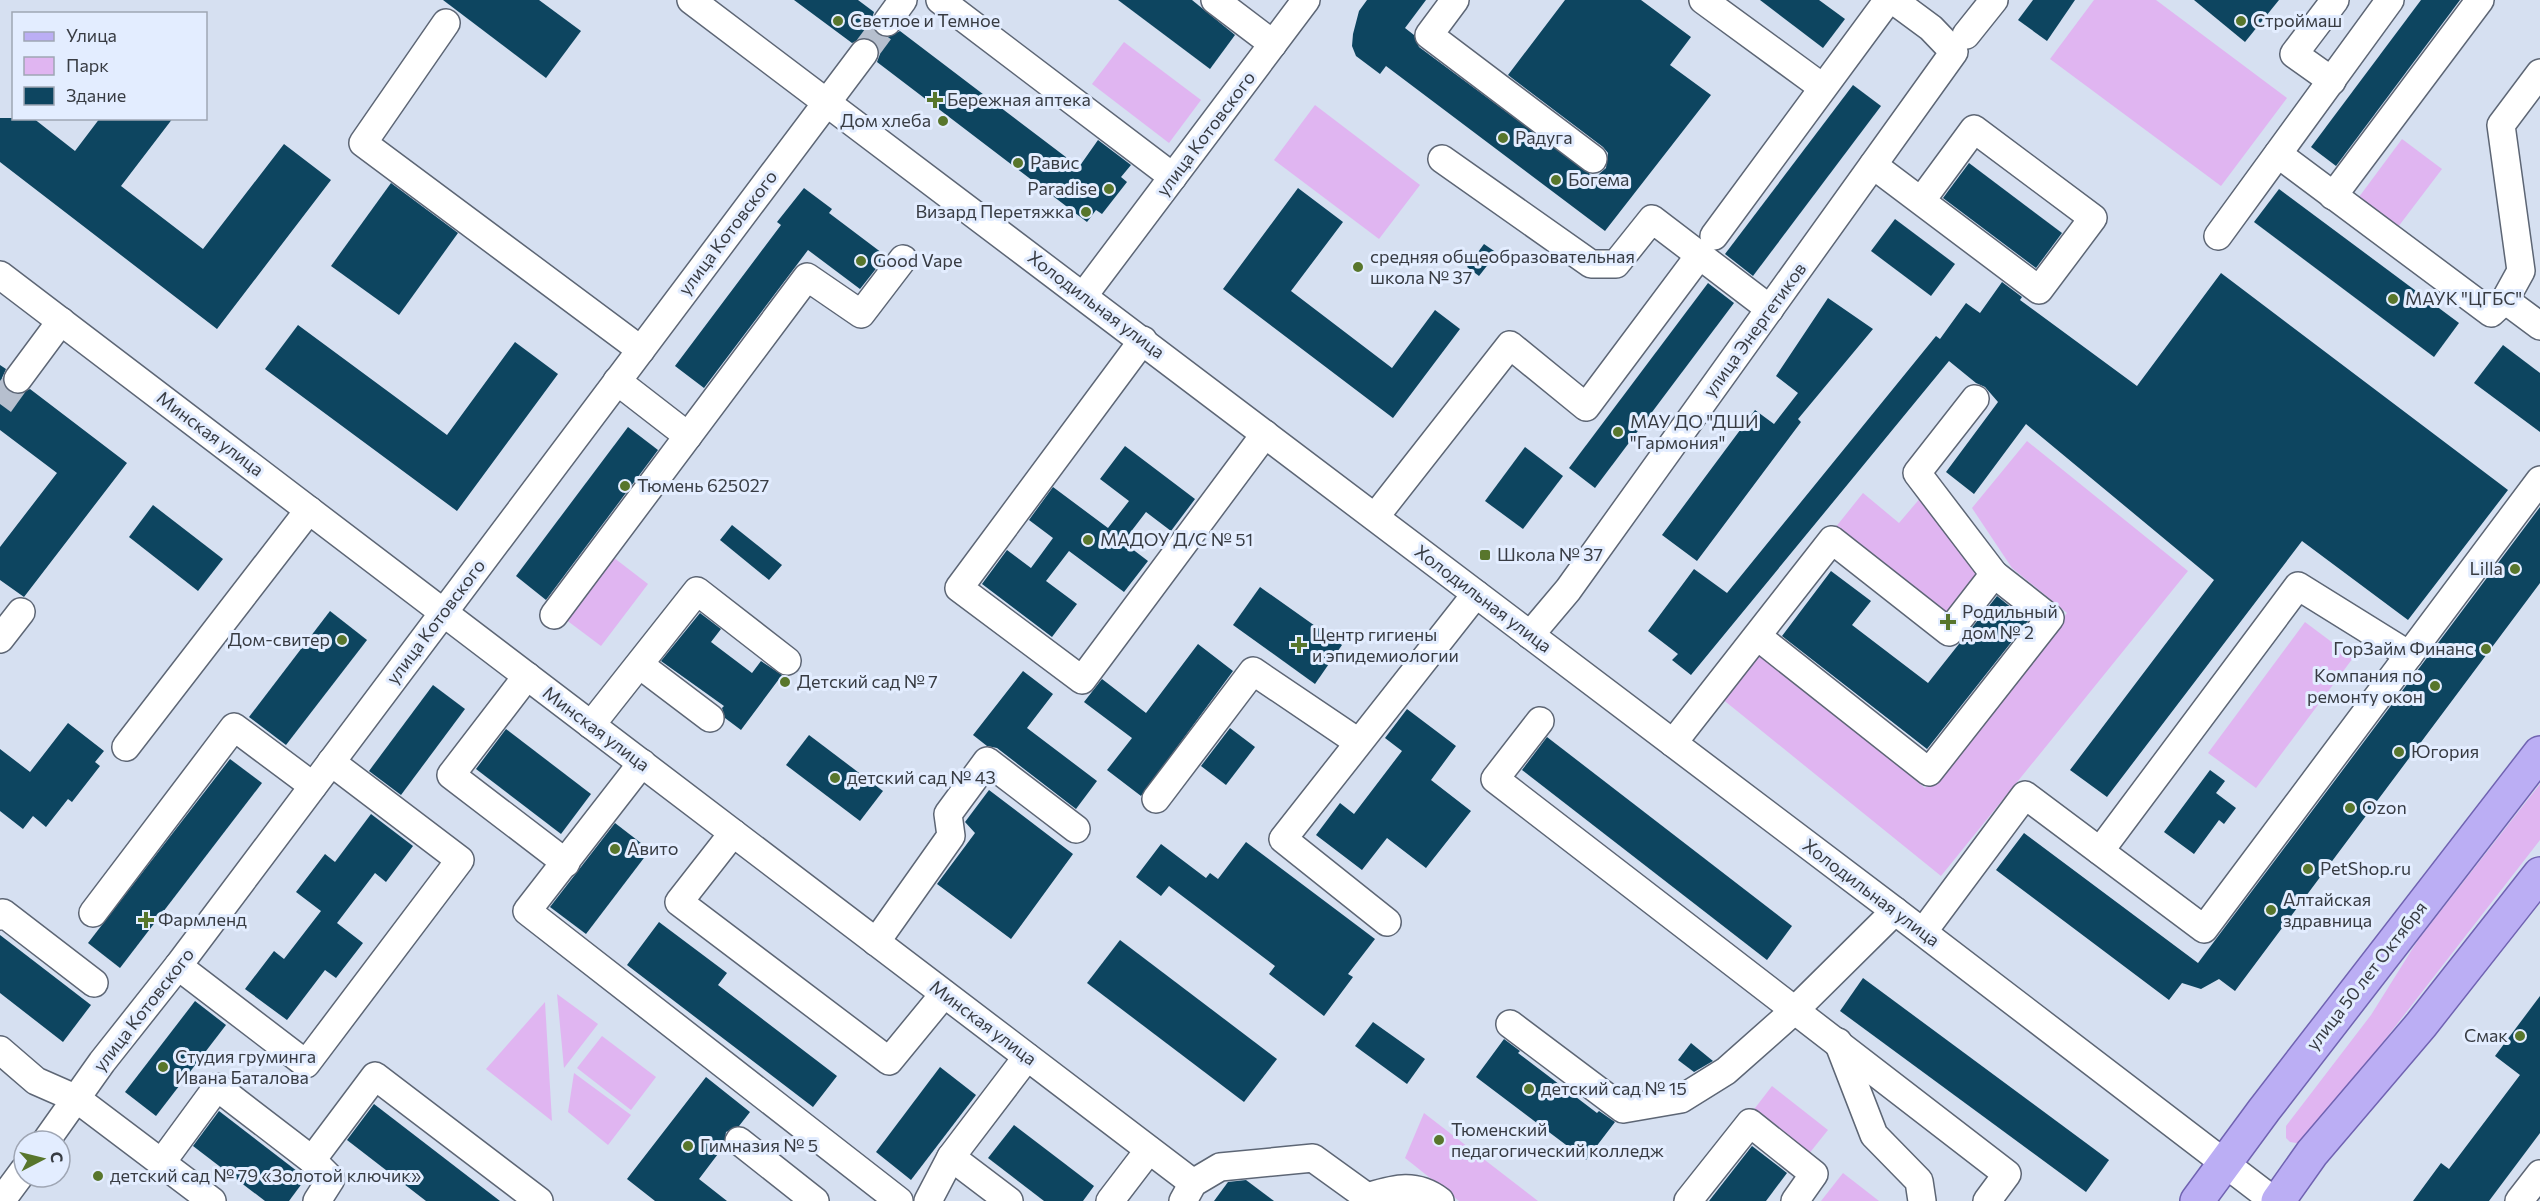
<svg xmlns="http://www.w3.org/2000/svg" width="2540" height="1201" font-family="Commissioner,sans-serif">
<rect width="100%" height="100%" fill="#d6e0f1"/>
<!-- green -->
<g fill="#e0b5f1">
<polygon points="2094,0 2156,0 2287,98 2221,186 2050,59"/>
<polygon points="1124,42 1201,100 1169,143 1092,84"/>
<polygon points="1315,105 1420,185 1379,239 1274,160"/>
<polygon points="2402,139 2442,169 2395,231 2356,201"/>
<polygon points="2027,441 2188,571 1941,876 1721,698 1758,652 1925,788 2067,613 2012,568 1972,508"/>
<polygon points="1863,493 1899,523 1922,496 1982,582 1949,622 1835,528"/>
<polygon points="609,554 648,584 601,646 561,616"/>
<polygon points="2305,622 2353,658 2256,788 2208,753"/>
<polygon points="2540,784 2540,840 2307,1140 2302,1144 2290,1142 2286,1138 2286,1126 2371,1015 2418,940"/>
<polygon points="557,994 598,1024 564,1068"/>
<polygon points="545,1002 552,1121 486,1069"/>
<polygon points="602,1036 656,1077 631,1110 577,1068"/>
<polygon points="574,1073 631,1115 608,1145 568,1112"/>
<polygon points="1772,1086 1828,1130 1808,1155 1752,1112"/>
<polygon points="1424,1113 1538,1201 1459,1201 1405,1158"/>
<polygon points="1843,1173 1879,1201 1821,1201"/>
</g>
<!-- building -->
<g fill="#0d4560">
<polygon points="443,0 539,0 581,31 546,78"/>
<polygon points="794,0 858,0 874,12 871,21 877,34 886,38 900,31 1079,167 1098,140 1131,165 1121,177 1127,182 1102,214 1096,210 1087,222 877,62 880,54 874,41 865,37 852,43"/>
<polygon points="1118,0 1192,0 1235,35 1210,69"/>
<polygon points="1367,0 1426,0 1405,28 1414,35 1419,47 1590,174 1599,174 1606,168 1608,153 1603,147 1508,75 1565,0 1641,0 1691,37 1670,65 1711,95 1605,231 1386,66 1380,74 1356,56 1352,46 1353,34 1359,11"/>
<polygon points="1760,0 1819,0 1845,19 1823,48"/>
<polygon points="2033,0 2075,0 2047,41 2018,20"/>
<polygon points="2194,0 2279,0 2245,42"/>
<polygon points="2421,0 2460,0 2336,166 2311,147"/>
<polygon points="1853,85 1881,106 1753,276 1725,254"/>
<polygon points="0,118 33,118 75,151 100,118 173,118 121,186 203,249 284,144 331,180 217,329 0,162"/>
<polygon points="1969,163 2062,233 2036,268 1943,198"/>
<polygon points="391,183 458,233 399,315 331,266"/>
<polygon points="804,188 832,209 829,213 886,256 860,289 808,250 704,388 675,366 781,225 777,222"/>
<polygon points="1298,188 1343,222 1291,291 1392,368 1435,310 1460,329 1393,418 1223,289"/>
<polygon points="2279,189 2459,323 2434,357 2254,222"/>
<polygon points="1895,219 1955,264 1931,296 1871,251"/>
<polygon points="1484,244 1497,253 1479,276 1467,267"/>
<polygon points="2221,273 2508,490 2408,620 2302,541 2107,797 2070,770 2214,580 2026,424 1974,494 1946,472 1998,402 1985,387 1976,383 1949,361 1691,675 1672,660 1678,654 1648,631 1694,569 1727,593 1936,336 1940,339 1966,303 1980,313 2002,282 2022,297 2020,300 2137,386"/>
<polygon points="1708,283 1734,303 1595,488 1569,468"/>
<polygon points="1828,298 1873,329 1798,419 1801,422 1697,561 1662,535 1755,410 1774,424 1798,393 1776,376"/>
<polygon points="298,325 447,435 515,342 558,374 457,511 265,369"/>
<polygon points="2503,345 2540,373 2540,432 2474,383"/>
<polygon points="0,365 6,369 2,378 8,391 17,395 30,389 127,463 24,597 0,580 0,547 57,473 0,430"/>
<polygon points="628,427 658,450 546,600 516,576"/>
<polygon points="1125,446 1195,499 1171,531 1146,512 1123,542 1148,561 1124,592 1069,551 1046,581 1077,604 1052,637 982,584 1007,550 1031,568 1053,538 1029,520 1053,487 1108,528 1129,501 1100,479"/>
<polygon points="1525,447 1563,476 1523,529 1485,501"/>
<polygon points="153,505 223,559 198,591 129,537"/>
<polygon points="2540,507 2540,583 2235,991 2219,979 2201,989 2182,983 2169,1000 1996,870 2024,833 2198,963"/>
<polygon points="732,525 782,565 769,580 720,540"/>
<polygon points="1831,571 1871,601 1852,625 1928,683 1997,596 2028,621 1927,749 1782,636"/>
<polygon points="1260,587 1342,645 1315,684 1233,625"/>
<polygon points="330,611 367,640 286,745 249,717"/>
<polygon points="700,613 721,629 711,642 752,673 761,661 782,675 741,730 725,718 722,708 724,706 661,661"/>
<polygon points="1198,644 1233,671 1141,796 1107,770 1132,738 1084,702 1102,679 1146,713"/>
<polygon points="1023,671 1053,694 1027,728 1097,781 1076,809 997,748 987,746 973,735"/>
<polygon points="433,685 465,709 401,795 369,771"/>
<polygon points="1407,709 1456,746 1431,780 1471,811 1426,868 1387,838 1362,870 1316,835 1340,803 1354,814 1402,751 1385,738"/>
<polygon points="68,723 104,751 95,762 100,766 72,802 68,799 46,827 33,816 23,829 0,811 0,749 30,772"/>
<polygon points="1230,728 1255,747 1226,785 1201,766"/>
<polygon points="506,729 591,794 561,834 476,769"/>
<polygon points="809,735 883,791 860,821 786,765"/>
<polygon points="1547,737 1792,926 1767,960 1522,770"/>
<polygon points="230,759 262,783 120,968 88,943"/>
<polygon points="2210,770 2225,781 2216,793 2236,808 2224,824 2219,820 2194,854 2164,832"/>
<polygon points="989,790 1073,854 1011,939 937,884 975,833 965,822"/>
<polygon points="371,814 413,846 386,882 375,873 337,923 363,943 336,978 325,970 287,1020 245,989 274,951 284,959 321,911 296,892 325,854 335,862"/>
<polygon points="615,823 650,850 586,934 550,907"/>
<polygon points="1246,842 1375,939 1348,974 1353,977 1324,1016 1269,974 1275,966 1169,886 1161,896 1136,877 1161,844 1206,878 1210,873 1218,879"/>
<polygon points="659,922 727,973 718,985 837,1076 813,1107 627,965"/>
<polygon points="0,935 91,1005 63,1042 0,993"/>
<polygon points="1120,940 1277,1059 1244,1102 1087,983"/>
<polygon points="1863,978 2109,1160 2086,1192 1840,1011"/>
<polygon points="2540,996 2540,1133 2489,1201 2413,1201 2441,1163 2449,1169 2520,1075 2495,1056"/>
<polygon points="195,1001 226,1025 156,1116 125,1092"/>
<polygon points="1373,1022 1425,1059 1407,1084 1355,1046"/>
<polygon points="1504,1039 1520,1051 1518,1053 1597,1113 1599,1111 1615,1122 1586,1160 1476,1077"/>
<polygon points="1691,1043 1713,1061 1694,1072 1678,1060"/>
<polygon points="940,1067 976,1095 911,1180 876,1152"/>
<polygon points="706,1077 750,1112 739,1126 726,1132 724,1146 699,1179 727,1201 655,1201 627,1179"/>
<polygon points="374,1104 500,1201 426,1201 347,1140"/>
<polygon points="219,1111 306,1178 289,1201 265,1201 193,1146"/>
<polygon points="1014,1125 1094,1186 1083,1201 1044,1201 988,1158"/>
<polygon points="1752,1146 1787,1173 1766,1201 1709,1201"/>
<polygon points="1246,1180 1274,1201 1214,1201 1228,1182"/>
</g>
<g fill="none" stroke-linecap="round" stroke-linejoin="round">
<!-- minor-tunnel -->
<g stroke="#b6bfce" stroke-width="27" stroke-dasharray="27 14" stroke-linecap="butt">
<polyline points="864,53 887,22"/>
<polyline points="0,404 18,379"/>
</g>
<defs>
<g id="minor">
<polyline points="691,0 1895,911 2274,1201"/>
<polyline points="940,0 1173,177"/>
<polyline points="1215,0 1273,44"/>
<polyline points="1455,0 1429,35 1593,159"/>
<polyline points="1703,0 1822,87"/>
<polyline points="887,22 903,0"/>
<polyline points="446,23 363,143 641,350"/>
<polyline points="1966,35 1994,0"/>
<polyline points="2332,81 2294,54 2335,0"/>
<polyline points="2278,154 2491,313 2505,300 2540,326"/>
<polyline points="1442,159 1591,264 1616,264 1652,219 1770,309"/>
<polyline points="1873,165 2039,290 2093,218 1974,129 1921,201"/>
<polyline points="2333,196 2480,0"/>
<polyline points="1714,236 1888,0"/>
<polyline points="2218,236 2390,0"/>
<polyline points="0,275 1193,1183"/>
<polyline points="1084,295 1306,0"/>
<polyline points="2505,300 2521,271 2501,125 2540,73"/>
<polyline points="1143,340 959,588 1082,680 1265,434"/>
<polyline points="18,379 61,321"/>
<polyline points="617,381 688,436"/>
<polyline points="1975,399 1917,473 1994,574"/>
<polyline points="1375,517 1510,345 1586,407 1699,256"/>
<polyline points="554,615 807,277 861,314 903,259"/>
<polyline points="1530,635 1568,590 1954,52 1931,28 1893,0"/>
<polyline points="0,639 21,612"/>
<polyline points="640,665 710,718"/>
<polyline points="527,676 451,775 566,863"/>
<polyline points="1540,721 1495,779 2007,1174 1987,1201"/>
<polyline points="591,725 697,591 787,661"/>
<polyline points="1673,743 1832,540 1949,632 1994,574 2050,618 1929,772 1757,636"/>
<polyline points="126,747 309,510"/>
<polyline points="642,763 527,911 899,1201"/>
<polyline points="1156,799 1253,671 1358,742"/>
<polyline points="733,833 679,902 889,1061 944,994"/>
<polyline points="2100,851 2298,586 2409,655"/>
<polyline points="93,913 234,727 313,786"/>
<polyline points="0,916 3,913 94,983"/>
<polyline points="1387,922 1283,839 1476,594"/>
<polyline points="1923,932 2025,795 2204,929 2540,480"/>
<polyline points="876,942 951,836 948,814 987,761 1076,829"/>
<polyline points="178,966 306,1064 460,860 331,762"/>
<polyline points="1510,1024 1623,1109 1681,1099 1726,1071 1796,1009 1895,911"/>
<polyline points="1838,1042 1874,1135 1919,1181 1922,1201"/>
<polyline points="0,1050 36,1081 77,1099 212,1201"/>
<polyline points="46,1141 102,1062 178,966 864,53"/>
<polyline points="739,1141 815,1201"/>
<polyline points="951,1157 1009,1201"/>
<polyline points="312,1160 375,1076 539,1201"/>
<polyline points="162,1162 217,1087 312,1160 331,1179 317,1201"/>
<polyline points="1,1201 24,1170"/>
<polyline points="928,1201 951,1157 1027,1057"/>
<polyline points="1110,1201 1149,1150"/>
<polyline points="1183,1201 1193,1183 1220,1167 1313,1158 1367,1197"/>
<path d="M 1364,1201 L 1367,1197 C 1394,1189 1415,1182 1440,1201"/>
<polyline points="1688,1201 1750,1123 1814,1174 1795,1201"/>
<polyline points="2519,1201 2540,1174"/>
</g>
<g id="major">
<polyline points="2197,1201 2264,1110 2540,753"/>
<polyline points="2278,1201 2312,1153 2421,1025 2540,874"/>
</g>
</defs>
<!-- minor casing -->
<use href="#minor" stroke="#5d6675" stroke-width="30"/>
<!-- major casing -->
<use href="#major" stroke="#7063b1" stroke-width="36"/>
<!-- minor -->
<use href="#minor" stroke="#fff" stroke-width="27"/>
<!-- major -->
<use href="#major" stroke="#bbaef4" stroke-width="33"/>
</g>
<!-- markers -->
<g fill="#58762c" stroke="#e3edff" stroke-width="2">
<circle cx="838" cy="21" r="6"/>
<circle cx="2241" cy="21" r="6"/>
<path d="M932 91h6v6h6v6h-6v6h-6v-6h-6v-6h6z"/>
<circle cx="943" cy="121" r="6"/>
<circle cx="1503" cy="138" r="6"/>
<circle cx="1018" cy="163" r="6"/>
<circle cx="1556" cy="180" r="6"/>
<circle cx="1109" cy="189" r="6"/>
<circle cx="1086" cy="212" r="6"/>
<circle cx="861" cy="261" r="6"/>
<circle cx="1358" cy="267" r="6"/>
<circle cx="2393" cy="299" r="6"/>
<circle cx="1618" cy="432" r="6"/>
<circle cx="625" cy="486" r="6"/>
<circle cx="1088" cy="540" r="6"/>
<rect x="1479" y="549" width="12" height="12" rx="3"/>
<circle cx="2515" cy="569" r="6"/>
<path d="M1945 613h6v6h6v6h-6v6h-6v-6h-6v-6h6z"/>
<circle cx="342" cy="640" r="6"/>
<path d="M1296 636h6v6h6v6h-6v6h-6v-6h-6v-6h6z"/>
<circle cx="2486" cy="649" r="6"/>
<circle cx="785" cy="682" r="6"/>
<circle cx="2435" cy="686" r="6"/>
<circle cx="2399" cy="752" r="6"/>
<circle cx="835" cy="778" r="6"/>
<circle cx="2350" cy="808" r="6"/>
<circle cx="615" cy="849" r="6"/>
<circle cx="2308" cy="869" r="6"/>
<circle cx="2271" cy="910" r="6"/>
<path d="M143 911h6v6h6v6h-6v6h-6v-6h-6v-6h6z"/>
<circle cx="2520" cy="1036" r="6"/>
<circle cx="163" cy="1067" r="6"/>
<circle cx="1529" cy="1089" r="6"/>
<circle cx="1439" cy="1140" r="6"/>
<circle cx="688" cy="1146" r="6"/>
<circle cx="98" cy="1176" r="6"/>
</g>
<g text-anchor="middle" stroke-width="6" stroke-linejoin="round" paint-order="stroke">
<!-- poi labels -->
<g font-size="18" fill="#383c43" stroke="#e3edff" text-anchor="start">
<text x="850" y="27">Светлое и Темное</text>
<text x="2253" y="27">Строймаш</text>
<text x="947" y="106">Бережная аптека</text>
<text x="931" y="127" text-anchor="end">Дом хлеба</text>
<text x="1515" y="144">Радуга</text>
<text x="1030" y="169">Равис</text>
<text x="1568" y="186">Богема</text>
<text x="1097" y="195" text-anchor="end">Paradise</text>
<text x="1074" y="218" text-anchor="end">Визард Перетяжка</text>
<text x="1370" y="263">средняя общеобразовательная<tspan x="1370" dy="21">школа № 37</tspan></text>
<text x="873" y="267">Good Vape</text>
<text x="2405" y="305">МАУК "ЦГБС"</text>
<text x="1630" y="428">МАУ ДО "ДШИ<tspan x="1630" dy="21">"Гармония"</tspan></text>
<text x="637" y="492">Тюмень 625027</text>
<text x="1100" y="546">МАДОУ Д/С № 51</text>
<text x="1497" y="561">Школа № 37</text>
<text x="2503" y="575" text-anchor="end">Lilla</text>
<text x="1962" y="618">Родильный<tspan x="1962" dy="21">дом № 2</tspan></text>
<text x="1312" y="641">Центр гигиены<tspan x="1312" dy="21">и эпидемиологии</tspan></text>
<text x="330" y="646" text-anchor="end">Дом-свитер</text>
<text x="2474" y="655" text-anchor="end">ГорЗайм Финанс</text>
<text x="2423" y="682" text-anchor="end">Компания по<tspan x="2423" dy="21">ремонту окон</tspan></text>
<text x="797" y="688">Детский сад № 7</text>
<text x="2411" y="758">Югория</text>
<text x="847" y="784">детский сад № 43</text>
<text x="2362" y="814">Ozon</text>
<text x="627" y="855">Авито</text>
<text x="2320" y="875">PetShop.ru</text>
<text x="2283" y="906">Алтайская<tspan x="2283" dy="21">здравница</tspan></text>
<text x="158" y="926">Фармленд</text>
<text x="2508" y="1042" text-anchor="end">Смак</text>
<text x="175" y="1063">Студия груминга<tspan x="175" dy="21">Ивана Баталова</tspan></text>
<text x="1541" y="1095">детский сад № 15</text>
<text x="1451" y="1136">Тюменский<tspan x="1451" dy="21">педагогический колледж</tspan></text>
<text x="700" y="1152">Гимназия № 5</text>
<text x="110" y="1182">детский сад № 79 «Золотой ключик»</text>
</g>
<!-- street labels -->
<g font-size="18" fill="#383c43" stroke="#e3edff">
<text transform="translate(1206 134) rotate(-53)" y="6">улица Котовского</text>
<text transform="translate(728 233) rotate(-53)" y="6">улица Котовского</text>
<text transform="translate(1096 305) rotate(37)" y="6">Холодильная улица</text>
<text transform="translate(1755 330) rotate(-54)" y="6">улица Энергетиков</text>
<text transform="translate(210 434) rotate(37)" y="6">Минская улица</text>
<text transform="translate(1483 599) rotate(37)" y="6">Холодильная улица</text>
<text transform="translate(436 622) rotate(-53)" y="6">улица Котовского</text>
<text transform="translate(596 729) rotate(37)" y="6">Минская улица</text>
<text transform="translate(1871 893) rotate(37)" y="6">Холодильная улица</text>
<text transform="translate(2367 976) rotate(-52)" y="6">улица 50 лет Октября</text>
<text transform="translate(144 1010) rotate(-52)" y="6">улица Котовского</text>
<text transform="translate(983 1023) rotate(37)" y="6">Минская улица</text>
</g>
</g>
<!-- legend -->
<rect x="12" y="12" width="195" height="108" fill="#e3edff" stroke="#9fa6b4" stroke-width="1.5"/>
<rect x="24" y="32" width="30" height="9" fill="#bbaef4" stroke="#9fa6b4" stroke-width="1.5"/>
<text x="66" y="42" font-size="18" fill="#383c43">Улица</text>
<rect x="24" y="57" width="30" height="18" fill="#e0b5f1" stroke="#9fa6b4" stroke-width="1.5"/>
<text x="66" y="72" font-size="18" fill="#383c43">Парк</text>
<rect x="24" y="87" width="30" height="18" fill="#0d4560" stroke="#9fa6b4" stroke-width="1.5"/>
<text x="66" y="102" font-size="18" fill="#383c43">Здание</text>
<!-- north arrow -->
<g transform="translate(42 1159) rotate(83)"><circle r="28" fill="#e3edff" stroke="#9fa6b4" stroke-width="1.5"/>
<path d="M0-4.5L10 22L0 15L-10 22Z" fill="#58762c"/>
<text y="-9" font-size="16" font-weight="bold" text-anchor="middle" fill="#383c43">С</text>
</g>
</svg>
